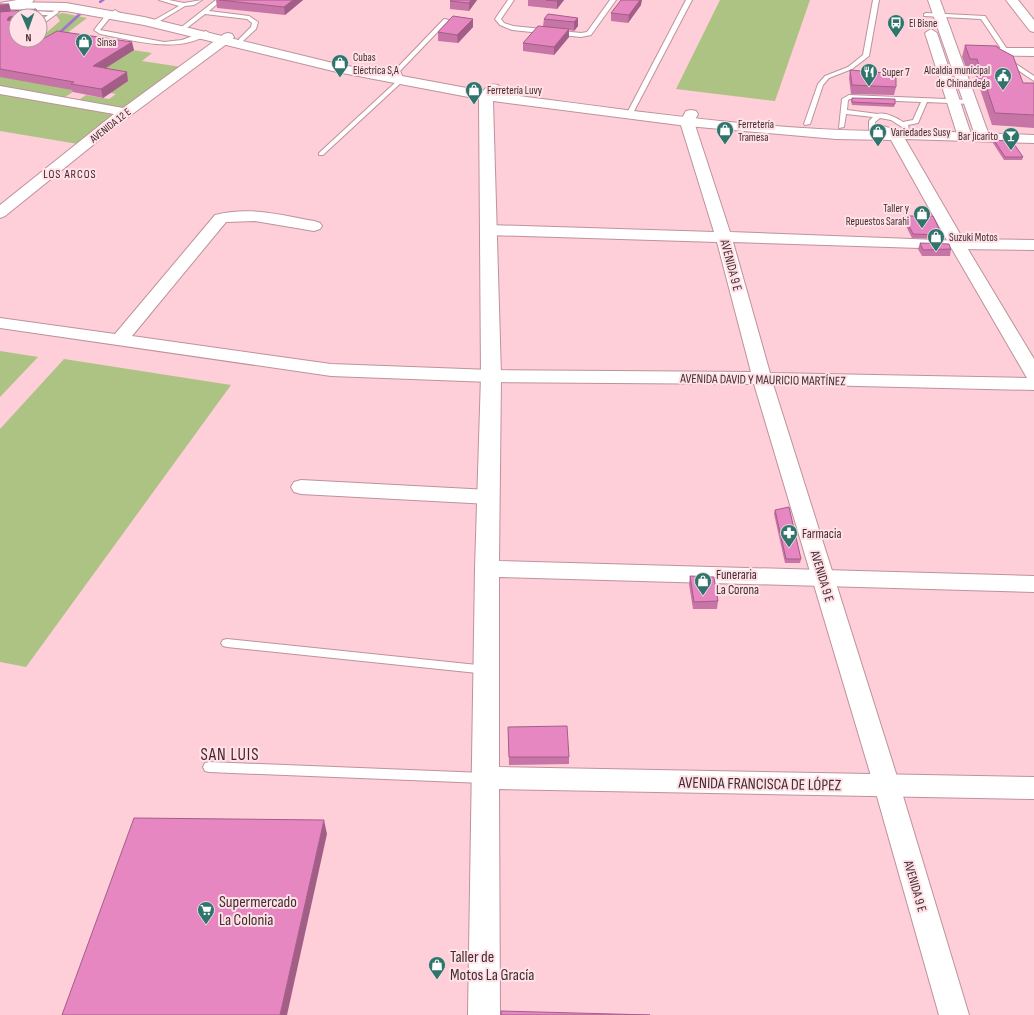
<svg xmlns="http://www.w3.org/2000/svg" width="1034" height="1015" viewBox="0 0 1034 1015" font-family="'Sofia Sans Condensed',sans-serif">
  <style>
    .green { fill: #adc383; fill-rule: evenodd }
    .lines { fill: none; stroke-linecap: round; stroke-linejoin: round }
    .stream { fill: #9e75cf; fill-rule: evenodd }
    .lane-casing { stroke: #be929c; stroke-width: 2 }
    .street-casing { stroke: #be929c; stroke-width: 2 }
    .secondary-casing { stroke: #be929c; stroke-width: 2 }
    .highway-casing { stroke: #be929c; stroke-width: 2 }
    .lane { fill: #fff; fill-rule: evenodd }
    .street { fill: #fff; fill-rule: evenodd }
    .secondary { fill: #fff; fill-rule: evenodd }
    .highway { fill: #fff; fill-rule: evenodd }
    .wall { fill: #c774a6 }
    .shaded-wall { fill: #a25e87 }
    .building { fill: #e787c1; stroke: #a25e87; fill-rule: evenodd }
    .labels { text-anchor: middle; stroke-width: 4; stroke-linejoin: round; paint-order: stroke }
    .far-poi-label { font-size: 11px; fill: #402d31; stroke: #ffe1e7; text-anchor: start }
    .far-street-label { font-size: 11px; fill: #402d31; stroke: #ffe1e7 }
    .far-neighbourhood-label { font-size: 12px; letter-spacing: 1px; fill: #44212b; stroke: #ffe1e7 }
    .street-label { font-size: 13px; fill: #402d31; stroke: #ffe1e7 }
    .poi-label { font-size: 13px; fill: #402d31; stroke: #ffe1e7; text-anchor: start }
    .near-street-label { font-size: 16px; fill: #402d31; stroke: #ffe1e7 }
    .near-poi-label { font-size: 16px; fill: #402d31; stroke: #ffe1e7; text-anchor: start }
    .near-neighbourhood-label { font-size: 17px; letter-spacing: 1px; fill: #44212b; stroke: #ffe1e7 }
  </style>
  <rect width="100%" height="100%" fill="#feced9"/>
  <g class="green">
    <path d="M720 0H810L775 101 676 89Z"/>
    <path d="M63 13 87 18 59 39 99 72 133 50 152 53 142 61 188 68 84 145 0 131V72L60 21 56 15ZM90 81H128L110 93 116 94 109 99 86 95 76 102 62 99Z"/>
    <path d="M0 351 38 357 0 397Z"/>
    <path d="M64 359 231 385 26 667 0 662V429Z"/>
  </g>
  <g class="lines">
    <g class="stream">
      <path d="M101 0H105L101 3H99V1Z"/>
      <path d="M79 13 82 14 57 37H55V35Z"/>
    </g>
    <defs>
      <g id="lane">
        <path d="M159 0H169L184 3 202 0 194 5 185 6 155 24H151V22L179 6Z"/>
        <path d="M216 0H222L209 11 249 16 258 22 256 29 243 41H239V39L251 27 252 23 247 19 205 14 183 31H179V29Z"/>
        <path d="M508 0H514L501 19 504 23 513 26 581 33 587 32 610 0H616L591 35 581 37 512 30 500 25 495 19Z"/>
        <path d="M686 0H692L632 115 627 116 626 115Z"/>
        <path d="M873 0H879L869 56 852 69 829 78 823 85 810 124 805 125 804 124 818 84 825 76 848 67 863 55Z"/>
        <path d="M56 10 59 12 40 26V21L48 15H33L0 19V15L33 11 52 12Z"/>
        <path d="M115 10 118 12 117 13 109 19 100 30 164 42 182 40 206 31 209 33C180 55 133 40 100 34L94 30 105 16Z"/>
        <path d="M926 13 985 16 1009 52 1004 53 981 19 924 16V14Z"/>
        <path d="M444 19 449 20 400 71 404 80 403 81 323 155H319V153L398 80 395 70Z"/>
        <path d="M1003 58H1007L1034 76V81L1003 60Z"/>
        <path d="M849 95 970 100 973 102 970 104 927 102 918 123 908 125 910 135 907 137 904 135 902 127 891 120 880 118 875 122V129L872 131 869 129V121L873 117 846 114 844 127 839 128 842 99ZM850 99 921 102 913 120 903 122C897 118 885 112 878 114L847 110 848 100Z"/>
        <path d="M227 639 487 666 491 667 493 670 491 673 487 674 227 647 223 646 221 643 223 640Z"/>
        <path d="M209 762 484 773 488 774 490 778 488 782 484 783 209 772 205 771 203 767 205 763Z"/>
      </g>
      <g id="street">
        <path d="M928 0H940L990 138 988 141H978L976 138Z"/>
        <path d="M1006 0H1018L1034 20V32L1030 31Z"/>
        <path d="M931 29 937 33 972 137 970 140H960L958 137 925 33Z"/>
        <path d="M228 33 232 34 234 37 232 40 119 124 5 216 0 218V205L114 114 0 94V86L123 108 224 34Z"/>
        <path d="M977 48H1034V56L973 55 971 52 973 49Z"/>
        <path d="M691 110 696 111 698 114 694 122 730 232 963 241 1034 359V390L773 384 900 786 969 1015H939L874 786 754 384 491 382 331 376 0 328V318L115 334 215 215C249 206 281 215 314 221L320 223 322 226 320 229 314 231 255 221 226 222 132 336 331 364 491 370 751 372 717 242 489 235 483 233 481 230 483 227 489 225 714 232 680 122 686 111ZM733 242 952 249 1027 378 770 373Z"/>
        <path d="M301 480 489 490 496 492 499 497 496 502 489 504 301 494 294 492 291 487 294 482Z"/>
      </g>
      <path id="secondary" d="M6 2 66 3 144 17 337 64 483 91C488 86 490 83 498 85L500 88 496 93C622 109 749 129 877 131L878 127 883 126 896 130 1034 135V143L905 139 963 239 1034 240V250L957 249 951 248 949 244 891 140 836 139 687 126 493 101 501 376 499 561 1034 576V592L499 577V767L1034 777V799L499 789 500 1015H468L475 569 481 376 479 99 337 72 144 25 66 11 2 9 0 6Z"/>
      <path id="highway" d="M17 0H34C28 8 10 9 0 11V3Z"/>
    </defs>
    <use href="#lane" class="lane-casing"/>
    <use href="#street" class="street-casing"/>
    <use href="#secondary" class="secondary-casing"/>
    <use href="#highway" class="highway-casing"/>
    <use href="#lane" class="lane"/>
    <use href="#street" class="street"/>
    <use href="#secondary" class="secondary"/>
    <use href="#highway" class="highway"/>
  </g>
  <g class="wall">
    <path d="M216 0H303L285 15 217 8Z"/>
    <path d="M451 0H477L469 11 450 9V1Z"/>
    <path d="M528 0H564L557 9 528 6Z"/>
    <path d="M0 4H9L11 11 36 9 38 16H16L43 39 134 50 105 68 128 81 103 98 73 92 72 90 0 77Z"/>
    <path d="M641 5 628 23 611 21V13Z"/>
    <path d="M578 18V26L574 31 569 30V37L554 55 523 51V43L543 26 544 19Z"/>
    <path d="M473 19V27L458 43 438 41V32Z"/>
    <path d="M965 45 998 48 1023 83H1034V128L992 125 974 71 967 70 962 57Z"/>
    <path d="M850 70 896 87 894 95 851 94 849 78Z"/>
    <path d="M852 98 895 104 894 107 852 105 851 101Z"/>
    <path d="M994 140 1023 157 1022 160H1004L993 143Z"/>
    <path d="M904 216 942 235 941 239 912 238 903 220Z"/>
    <path d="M920 243 951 249 950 256H922L918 249Z"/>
    <path d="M775 510 801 559 800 563H785L774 514Z"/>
    <path d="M690 576 718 601 717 609H693L689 584Z"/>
    <path d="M508 727 569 757V764L509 765Z"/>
  </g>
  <g class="shaded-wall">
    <path d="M293 0H303L285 15 284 7Z"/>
    <path d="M471 0H477L469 11V3Z"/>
    <path d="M558 0H564L557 9V1Z"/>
    <path d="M640 0H642L641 5 628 23 629 15Z"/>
    <path d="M9 4 11 12 0 14V6Z"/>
    <path d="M15 16 16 24 7 20 9 17Z"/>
    <path d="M578 18V26L574 31V22Z"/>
    <path d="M473 19V27L458 43 457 35Z"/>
    <path d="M569 29V37L554 55V47Z"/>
    <path d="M132 42 134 50 95 75 93 66Z"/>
    <path d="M127 72 128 81 103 98 101 89Z"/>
    <path d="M324 820 327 834 287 1015H280Z"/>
  </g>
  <g class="building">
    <path d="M219 0H293L284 7Z"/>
    <path d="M451 0H471L469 3 450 1Z"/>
    <path d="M546 0H558L557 1Z"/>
    <path d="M621 0H640L629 15 611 13Z"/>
    <path d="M0 4H9L0 6Z"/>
    <path d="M36 9 37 16H16V40H40V26L43 39 57 31 132 42 93 66 127 72 101 89 71 84 74 82 0 69V12ZM15 16V22L7 20 9 17Z"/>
    <path d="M548 14 578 18 574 22 544 19Z"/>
    <path d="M453 16 473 19 457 35 438 32Z"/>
    <path d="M538 26 569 29 554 47 523 43Z"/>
    <path d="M965 45 997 46 998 48 1013 56 1023 83H1034V115L995 113 977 59H970Z"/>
    <path d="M850 70 896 74V87L852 85Z"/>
    <path d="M852 98 895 99V104L852 102Z"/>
    <path d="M994 140 1012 141 1023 157H1005Z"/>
    <path d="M904 216H933L942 235 913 234Z"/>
    <path d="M920 243 949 244 951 249 923 250Z"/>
    <path d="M789 507 801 559H786L775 510Z"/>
    <path d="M690 576 714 577 718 601 694 602Z"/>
    <path d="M567 726 569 757H509L508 727Z"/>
    <path d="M134 818 324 820 280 1015H62Z"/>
    <path d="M501 1011 650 1015H501Z"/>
  </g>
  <defs>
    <symbol id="bus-pin" viewBox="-11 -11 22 30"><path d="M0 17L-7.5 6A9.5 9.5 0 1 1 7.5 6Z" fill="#2f756c" stroke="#ffe1e7"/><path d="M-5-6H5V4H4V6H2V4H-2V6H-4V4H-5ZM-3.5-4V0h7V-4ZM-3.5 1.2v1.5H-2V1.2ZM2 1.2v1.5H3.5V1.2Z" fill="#fff"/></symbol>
    <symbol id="shop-pin" viewBox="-11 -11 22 30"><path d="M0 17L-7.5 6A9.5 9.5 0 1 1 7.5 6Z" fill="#2f756c" stroke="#ffe1e7"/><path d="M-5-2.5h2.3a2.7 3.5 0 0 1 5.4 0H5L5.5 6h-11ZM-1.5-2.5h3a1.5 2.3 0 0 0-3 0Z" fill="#fff"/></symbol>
    <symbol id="restaurant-pin" viewBox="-11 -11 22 30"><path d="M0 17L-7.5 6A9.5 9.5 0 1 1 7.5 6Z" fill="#2f756c" stroke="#ffe1e7"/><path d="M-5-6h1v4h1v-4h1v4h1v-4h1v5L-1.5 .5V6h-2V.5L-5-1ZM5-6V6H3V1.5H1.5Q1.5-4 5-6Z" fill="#fff"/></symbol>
    <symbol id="civic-pin" viewBox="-11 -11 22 30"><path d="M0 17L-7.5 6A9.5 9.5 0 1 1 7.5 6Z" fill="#2f756c" stroke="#ffe1e7"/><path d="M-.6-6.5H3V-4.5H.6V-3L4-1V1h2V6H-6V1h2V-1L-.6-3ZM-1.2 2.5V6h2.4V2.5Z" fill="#fff"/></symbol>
    <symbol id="bar-pin" viewBox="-11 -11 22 30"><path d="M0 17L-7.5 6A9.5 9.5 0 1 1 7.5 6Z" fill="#2f756c" stroke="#ffe1e7"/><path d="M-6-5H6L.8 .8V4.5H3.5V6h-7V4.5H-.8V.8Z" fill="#fff"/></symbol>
    <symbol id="pharmacy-pin" viewBox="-11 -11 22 30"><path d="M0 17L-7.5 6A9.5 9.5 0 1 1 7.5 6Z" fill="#2f756c" stroke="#ffe1e7"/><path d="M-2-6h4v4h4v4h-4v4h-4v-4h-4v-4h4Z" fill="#fff"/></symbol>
    <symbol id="supermarket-pin" viewBox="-11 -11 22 30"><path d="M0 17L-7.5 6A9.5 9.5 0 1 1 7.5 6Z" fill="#2f756c" stroke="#ffe1e7"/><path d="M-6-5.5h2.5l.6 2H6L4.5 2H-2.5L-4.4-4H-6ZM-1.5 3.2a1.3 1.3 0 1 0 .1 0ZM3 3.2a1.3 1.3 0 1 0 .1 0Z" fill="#fff"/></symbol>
  </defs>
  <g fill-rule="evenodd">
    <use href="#bus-pin" x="886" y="13" width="20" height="27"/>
    <use href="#shop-pin" x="74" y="32" width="20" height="27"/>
    <use href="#shop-pin" x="330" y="53" width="20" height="27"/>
    <use href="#restaurant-pin" x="859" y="62" width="20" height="27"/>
    <use href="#civic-pin" x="993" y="66" width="20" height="27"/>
    <use href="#shop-pin" x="464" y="80" width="20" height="27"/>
    <use href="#shop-pin" x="715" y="120" width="20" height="27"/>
    <use href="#shop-pin" x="868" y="122" width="20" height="27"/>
    <use href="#bar-pin" x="1001" y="126" width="20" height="27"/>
    <use href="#shop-pin" x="912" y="204" width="20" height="27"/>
    <use href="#shop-pin" x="926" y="227" width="20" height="27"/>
    <use href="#pharmacy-pin" x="779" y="523" width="20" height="27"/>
    <use href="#shop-pin" x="693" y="571" width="20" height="27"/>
    <use href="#supermarket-pin" x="196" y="900" width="20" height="27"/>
    <use href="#shop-pin" x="427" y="955" width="20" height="27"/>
  </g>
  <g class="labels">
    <g class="far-poi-label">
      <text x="909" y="27">El Bisne</text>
      <text x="97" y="46">Sinsa</text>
      <text x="353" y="61">Cubas<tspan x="353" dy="13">Eléctrica S,A</tspan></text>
      <text x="990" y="74" text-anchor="end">Alcaldía municipal<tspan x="990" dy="13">de Chinandega</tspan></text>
      <text x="882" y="76">Super 7</text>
      <text x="487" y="94">Ferretería Luvy</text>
      <text x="738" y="128">Ferretería<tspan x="738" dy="13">Tramesa</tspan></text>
      <text x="891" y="136">Variedades Susy</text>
      <text x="998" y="140" text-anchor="end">Bar Jicarito</text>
      <text x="909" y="212" text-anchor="end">Taller y<tspan x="909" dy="13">Repuestos Sarahi</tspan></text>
      <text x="949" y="241">Suzuki Motos</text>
    </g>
    <g class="far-street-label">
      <text transform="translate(110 125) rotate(-38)" y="4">AVENIDA 12 E</text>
    </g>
    <g class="far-neighbourhood-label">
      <text x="70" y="178">LOS ARCOS</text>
    </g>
    <g class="street-label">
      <text transform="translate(732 265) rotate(75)" y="5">AVENIDA 9 E</text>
      <text transform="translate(763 379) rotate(1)" y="5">AVENIDA DAVID Y MAURICIO MARTÍNEZ</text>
      <text transform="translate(823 576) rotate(73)" y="5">AVENIDA 9 E</text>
      <text transform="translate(916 886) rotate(74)" y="5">AVENIDA 9 E</text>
    </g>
    <g class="poi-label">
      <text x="802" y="538">Farmacia</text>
      <text x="716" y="579">Funeraria<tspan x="716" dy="15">La Corona</tspan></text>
    </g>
    <g class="near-street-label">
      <text transform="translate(760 783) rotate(1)" y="6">AVENIDA FRANCISCA DE LÓPEZ</text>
    </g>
    <g class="near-poi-label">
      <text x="219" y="907">Supermercado<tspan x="219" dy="18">La Colonia</tspan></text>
      <text x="450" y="962">Taller de<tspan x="450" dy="18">Motos La Gracía</tspan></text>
    </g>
    <g class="near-neighbourhood-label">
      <text x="230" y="760">SAN LUIS</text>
    </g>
  </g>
  <g transform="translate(28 28) rotate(178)"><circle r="19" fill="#ffe1e7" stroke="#b3999e"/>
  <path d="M0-3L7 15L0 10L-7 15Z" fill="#2f756c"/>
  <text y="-6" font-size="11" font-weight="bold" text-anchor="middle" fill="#402d31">N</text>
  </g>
</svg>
